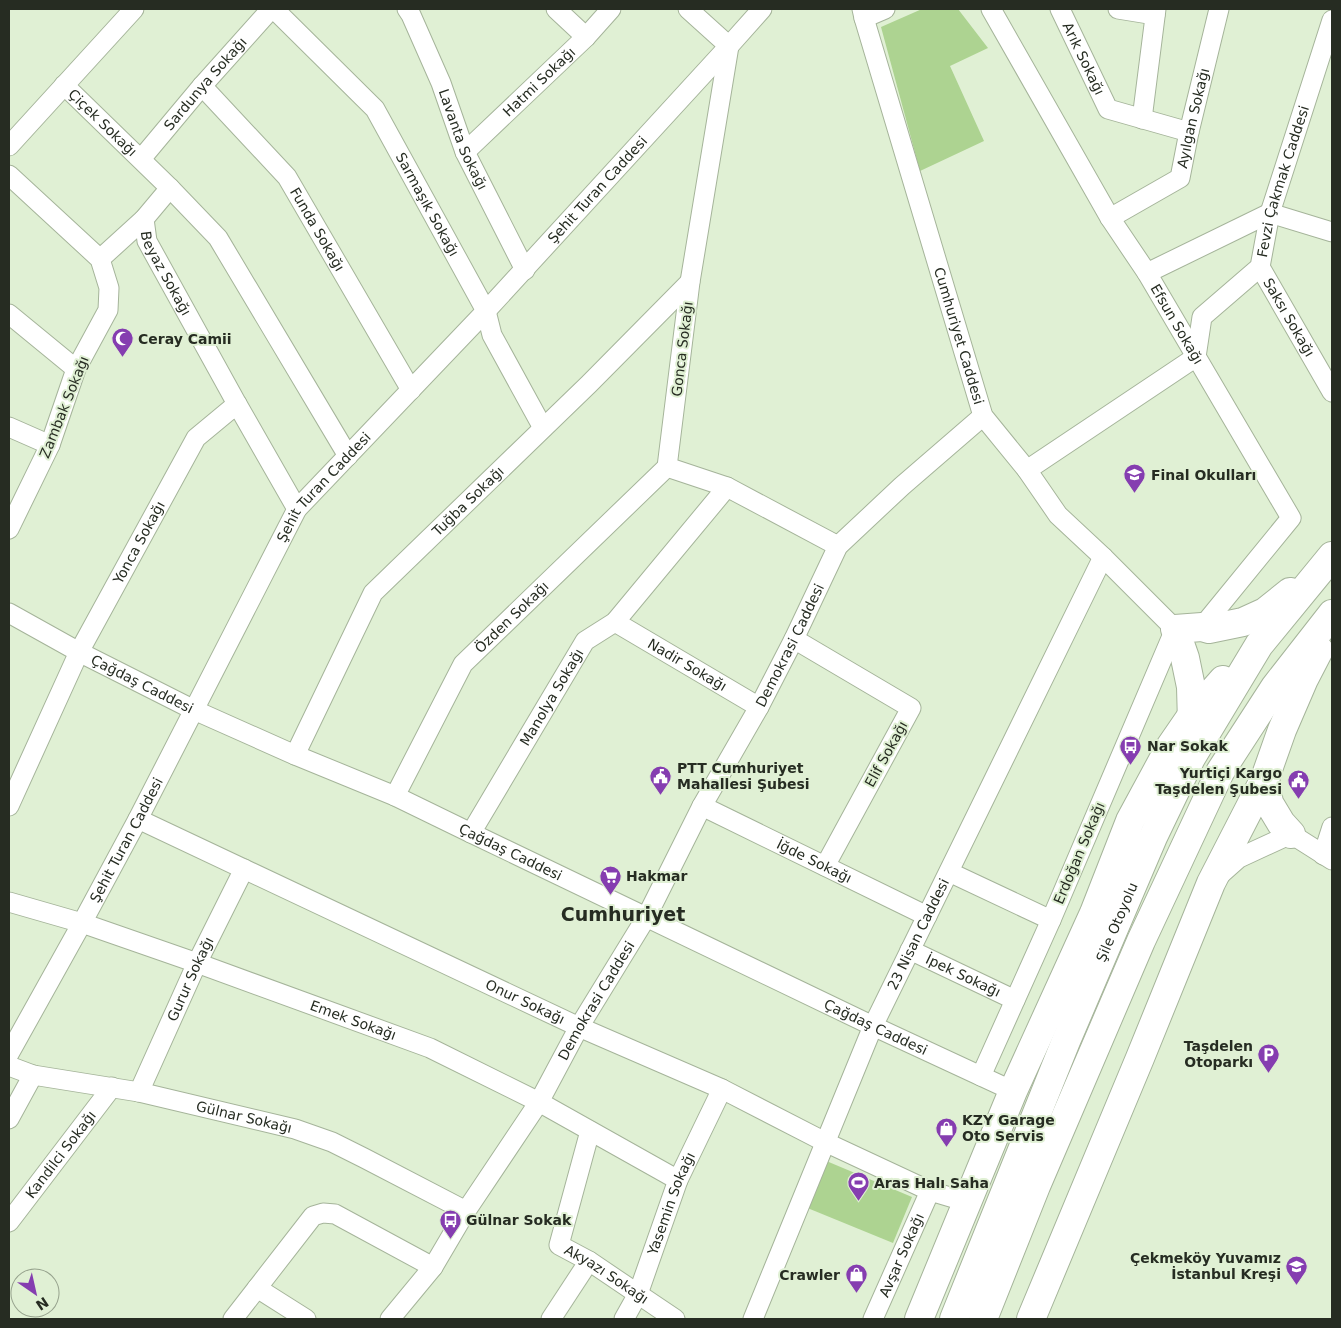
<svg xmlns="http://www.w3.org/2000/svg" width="1341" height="1328" viewBox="0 0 1341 1328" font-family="'DejaVu Sans',sans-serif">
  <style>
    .green { fill: #add391 }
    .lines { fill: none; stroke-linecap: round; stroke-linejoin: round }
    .minor-casing { stroke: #a5b49a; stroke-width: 21 }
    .highway-casing { stroke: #a5b49a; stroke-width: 30 }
    .minor { stroke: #fff; stroke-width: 19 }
    .highway { stroke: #fff; stroke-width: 28 }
    .labels { text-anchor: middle; stroke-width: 4; stroke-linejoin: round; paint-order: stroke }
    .street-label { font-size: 14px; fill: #262c22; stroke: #e0f0d4 }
    .poi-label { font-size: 14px; font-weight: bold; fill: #262c22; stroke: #e0f0d4; text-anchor: start }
    .district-label { font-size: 19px; font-weight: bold; fill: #262c22; stroke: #e0f0d4 }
  </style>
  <rect width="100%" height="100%" fill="#e0f0d4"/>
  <g class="green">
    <path d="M922 9H958L988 48 950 66 984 141 920 171 881 27Z"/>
    <path d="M824 1160 912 1197 893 1243 805 1207Z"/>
  </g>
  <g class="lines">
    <defs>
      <g id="minor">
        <path id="s1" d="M274 9 375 109 486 311 492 335 543 428"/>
        <path id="s2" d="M407 9 411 15 441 83 465 152 525 270"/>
        <path d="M556 9 586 37"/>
        <path d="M688 9 729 46 690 282 667 467 727 487 838 546"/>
        <path id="s3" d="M862 9 864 18 983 416 1027 470 1058 515 1103 557 1175 629 1051 920 981 1076"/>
        <path id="s4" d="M991 9 1110 218 1147 273 1291 518 1202 627"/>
        <path id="s5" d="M1060 9 1108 109 1189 132"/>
        <path d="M1118 9 1155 15"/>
        <path d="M864 18 885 9"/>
        <path id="s6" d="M64 85 170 188 218 238 348 456"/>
        <path id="s7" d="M202 86 287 177 411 390"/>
        <path d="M1142 119 1156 9"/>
        <path d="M9 146 134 9"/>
        <path id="s8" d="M465 152 586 37 611 9"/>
        <path id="s9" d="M141 159 202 86 271 9"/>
        <path d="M9 175 100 259 109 288 108 310 76 369 50 445 9 529"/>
        <path d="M1270 213 1332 232"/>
        <path id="s10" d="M1110 218 1180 178 1189 132 1219 9"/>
        <path id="s11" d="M144 219 147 241 237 404"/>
        <path d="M100 259 144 219 170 188"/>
        <path id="s12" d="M1260 267 1332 392"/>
        <path d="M1147 273 1270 213"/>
        <path d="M9 314 76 369"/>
        <path d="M9 427 50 445"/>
        <path id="s13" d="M1027 470 1196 357 1202 317 1260 267 1270 213 1332 20"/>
        <path id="s14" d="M9 613 79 652 194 710 295 755 395 796 471 833 873 1026 1013 1091"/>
        <path id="s15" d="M615 622 759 707"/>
        <path d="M794 639 911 708 825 866"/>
        <path id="s16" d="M295 755 373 593 589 384 690 282"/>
        <path id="s17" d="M395 796 463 664 667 467"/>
        <path id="s18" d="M9 806 79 652 196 438 237 404 297 509"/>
        <path id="s19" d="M702 806 927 916"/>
        <path id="s20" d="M138 819 579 1027 722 1089 825 1142 930 1191 967 1202"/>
        <path id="s21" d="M471 833 585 641 615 622 727 487"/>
        <path d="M1323 855 1332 827"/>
        <path d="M949 872 1051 920"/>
        <path d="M1221 874 1239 858 1291 834 1332 860"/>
        <path id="s22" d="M9 902 82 923 197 963 430 1048 539 1102 678 1180"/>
        <path id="s23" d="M910 950 1015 1000"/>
        <path id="s24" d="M9 1054 82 923 138 819 297 509 486 311 729 46 762 9"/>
        <path id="s25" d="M9 1066 33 1075 139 1092 295 1129 332 1142 364 1158 466 1211"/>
        <path id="s26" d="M139 1092 197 963 244 869"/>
        <path d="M9 1119 33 1075"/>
        <path id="s27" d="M590 1131 559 1245 589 1261 675 1319"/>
        <path id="s28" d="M9 1222 112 1087"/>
        <path d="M257 1288 306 1319"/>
        <path d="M233 1319 313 1216 323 1213 335 1214 433 1267"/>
        <path id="s29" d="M390 1319 433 1267 466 1211 539 1102 579 1027 647 916 702 806 759 707 794 639 838 546 902 486 983 416"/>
        <path d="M551 1319 589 1261"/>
        <path id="s30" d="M624 1319 638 1294 678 1180 722 1089"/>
        <path id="s31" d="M753 1319 873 1026 1103 557"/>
        <path id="s32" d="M873 1319 930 1191"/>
      </g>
      <g id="highway">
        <path d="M1192 722 1191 687 1185 658 1175 629 1202 627 1209 629 1243 622 1265 612 1290 592"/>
        <path d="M1265 778 1269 803 1281 823 1291 834"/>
        <path d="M919 1319 1013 1091 1094 913 1130 821 1170 747 1192 715 1223 680"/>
        <path id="s33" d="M954 1319 1066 1041 1153 837 1191 758 1259 645 1332 556"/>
        <path d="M983 1319 1036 1186 1141 941 1220 772 1275 687 1332 614"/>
        <path d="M1031 1319 1140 1058 1211 883 1265 778 1282 730 1304 679 1319 650"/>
      </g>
    </defs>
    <use href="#minor" class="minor-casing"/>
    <use href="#highway" class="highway-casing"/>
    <use href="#minor" class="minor"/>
    <use href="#highway" class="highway"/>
  </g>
  <defs>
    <symbol id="mosque-pin" viewBox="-11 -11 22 30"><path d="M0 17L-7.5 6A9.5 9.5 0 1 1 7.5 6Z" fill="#853db0" stroke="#e0f0d4"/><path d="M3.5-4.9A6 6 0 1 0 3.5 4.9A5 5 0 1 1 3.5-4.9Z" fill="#fff"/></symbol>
    <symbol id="school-pin" viewBox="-11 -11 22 30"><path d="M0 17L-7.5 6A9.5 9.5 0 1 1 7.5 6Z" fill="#853db0" stroke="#e0f0d4"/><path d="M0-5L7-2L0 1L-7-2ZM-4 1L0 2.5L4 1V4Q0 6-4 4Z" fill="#fff"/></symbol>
    <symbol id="bus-pin" viewBox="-11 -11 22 30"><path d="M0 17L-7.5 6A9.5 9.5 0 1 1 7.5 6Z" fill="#853db0" stroke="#e0f0d4"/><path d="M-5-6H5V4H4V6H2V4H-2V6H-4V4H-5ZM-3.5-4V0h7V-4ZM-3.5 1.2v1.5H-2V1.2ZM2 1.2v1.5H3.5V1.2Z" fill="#fff"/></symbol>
    <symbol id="civic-pin" viewBox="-11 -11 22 30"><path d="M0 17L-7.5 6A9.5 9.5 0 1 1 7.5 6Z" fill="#853db0" stroke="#e0f0d4"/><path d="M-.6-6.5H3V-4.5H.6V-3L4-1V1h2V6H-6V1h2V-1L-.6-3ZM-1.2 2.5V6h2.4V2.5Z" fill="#fff"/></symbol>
    <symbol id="supermarket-pin" viewBox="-11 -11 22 30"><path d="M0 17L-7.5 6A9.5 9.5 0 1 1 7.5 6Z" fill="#853db0" stroke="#e0f0d4"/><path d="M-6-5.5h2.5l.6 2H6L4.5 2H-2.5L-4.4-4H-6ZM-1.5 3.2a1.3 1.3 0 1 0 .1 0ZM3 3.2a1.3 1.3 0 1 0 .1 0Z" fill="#fff"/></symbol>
    <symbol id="parking-pin" viewBox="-11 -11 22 30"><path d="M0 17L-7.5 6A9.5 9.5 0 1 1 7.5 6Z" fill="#853db0" stroke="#e0f0d4"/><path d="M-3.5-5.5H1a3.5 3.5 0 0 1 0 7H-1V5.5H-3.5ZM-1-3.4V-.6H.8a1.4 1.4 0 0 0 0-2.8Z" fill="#fff"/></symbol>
    <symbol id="shop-pin" viewBox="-11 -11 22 30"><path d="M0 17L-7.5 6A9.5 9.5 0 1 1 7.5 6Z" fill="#853db0" stroke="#e0f0d4"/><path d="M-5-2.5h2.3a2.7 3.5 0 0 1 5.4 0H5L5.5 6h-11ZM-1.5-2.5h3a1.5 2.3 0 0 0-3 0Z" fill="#fff"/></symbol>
    <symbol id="stadium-pin" viewBox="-11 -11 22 30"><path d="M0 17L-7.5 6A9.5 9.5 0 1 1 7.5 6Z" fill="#853db0" stroke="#e0f0d4"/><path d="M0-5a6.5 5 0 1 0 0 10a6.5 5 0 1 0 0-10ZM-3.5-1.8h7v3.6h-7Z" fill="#fff"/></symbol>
  </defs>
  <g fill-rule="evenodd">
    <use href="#mosque-pin" x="110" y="326" width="25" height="34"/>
    <use href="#school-pin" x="1122" y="462" width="25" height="34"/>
    <use href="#bus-pin" x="1118" y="734" width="25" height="34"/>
    <use href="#civic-pin" x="648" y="764" width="25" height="34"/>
    <use href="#civic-pin" x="1286" y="768" width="25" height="34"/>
    <use href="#supermarket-pin" x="598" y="864" width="25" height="34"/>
    <use href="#parking-pin" x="1256" y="1042" width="25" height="34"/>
    <use href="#shop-pin" x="934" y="1116" width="25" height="34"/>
    <use href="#stadium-pin" x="846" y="1170" width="25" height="34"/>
    <use href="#bus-pin" x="438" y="1208" width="25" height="34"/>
    <use href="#school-pin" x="1284" y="1254" width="25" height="34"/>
    <use href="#shop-pin" x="844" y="1262" width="25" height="34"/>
  </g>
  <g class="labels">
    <g class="street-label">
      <text dy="5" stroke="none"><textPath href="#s5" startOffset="55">Arık Sokağı</textPath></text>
      <text dy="5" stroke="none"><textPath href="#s8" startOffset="102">Hatmi Sokağı</textPath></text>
      <text dy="5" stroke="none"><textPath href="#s9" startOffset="99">Sardunya Sokağı</textPath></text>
      <text dy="5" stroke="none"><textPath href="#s10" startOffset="142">Ayılgan Sokağı</textPath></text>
      <text dy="5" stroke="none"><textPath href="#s6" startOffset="54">Çiçek Sokağı</textPath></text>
      <text dy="5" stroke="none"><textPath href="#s2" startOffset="142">Lavanta Sokağı</textPath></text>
      <text dy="5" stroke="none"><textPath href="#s13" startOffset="409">Fevzi Çakmak Caddesi</textPath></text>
      <text dy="5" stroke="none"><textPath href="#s24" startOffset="1055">Şehit Turan Caddesi</textPath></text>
      <text dy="5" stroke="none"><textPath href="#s1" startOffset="251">Sarmaşık Sokağı</textPath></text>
      <text dy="5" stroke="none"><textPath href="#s7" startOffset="185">Funda Sokağı</textPath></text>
      <text dy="5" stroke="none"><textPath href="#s11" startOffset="59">Beyaz Sokağı</textPath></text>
      <text dy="5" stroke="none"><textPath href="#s12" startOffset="58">Saksı Sokağı</textPath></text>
      <text dy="5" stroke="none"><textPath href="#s4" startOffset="366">Efsun Sokağı</textPath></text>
      <text dy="5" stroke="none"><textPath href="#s3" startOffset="341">Cumhuriyet Caddesi</textPath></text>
      <text transform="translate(682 349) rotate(-83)" y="5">Gonca Sokağı</text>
      <text transform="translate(64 407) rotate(-68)" y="5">Zambak Sokağı</text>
      <text dy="5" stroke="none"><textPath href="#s24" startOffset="650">Şehit Turan Caddesi</textPath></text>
      <text dy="5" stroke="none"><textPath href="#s16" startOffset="312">Tuğba Sokağı</textPath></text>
      <text dy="5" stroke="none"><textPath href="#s18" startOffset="294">Yonca Sokağı</textPath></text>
      <text dy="5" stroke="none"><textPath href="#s17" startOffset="216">Özden Sokağı</textPath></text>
      <text dy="5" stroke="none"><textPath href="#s29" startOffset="785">Demokrasi Caddesi</textPath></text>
      <text dy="5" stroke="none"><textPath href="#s15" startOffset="84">Nadir Sokağı</textPath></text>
      <text dy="5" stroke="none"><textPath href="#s14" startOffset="151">Çağdaş Caddesi</textPath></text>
      <text dy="5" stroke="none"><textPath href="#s21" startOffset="158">Manolya Sokağı</textPath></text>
      <text transform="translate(886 754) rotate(-61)" y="5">Elif Sokağı</text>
      <text dy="5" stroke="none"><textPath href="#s24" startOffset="244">Şehit Turan Caddesi</textPath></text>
      <text dy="5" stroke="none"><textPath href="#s14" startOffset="556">Çağdaş Caddesi</textPath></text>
      <text transform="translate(1079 853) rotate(-67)" y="5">Erdoğan Sokağı</text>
      <text dy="5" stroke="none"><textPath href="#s19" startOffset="125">İğde Sokağı</textPath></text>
      <text dy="5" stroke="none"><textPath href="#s33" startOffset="429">Şile Otoyolu</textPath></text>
      <text dy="5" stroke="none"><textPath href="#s31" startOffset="419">23 Nisan Caddesi</textPath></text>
      <text dy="5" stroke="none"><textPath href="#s23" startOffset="59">İpek Sokağı</textPath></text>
      <text dy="5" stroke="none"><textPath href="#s26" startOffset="124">Gurur Sokağı</textPath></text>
      <text dy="5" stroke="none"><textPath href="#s20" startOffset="428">Onur Sokağı</textPath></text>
      <text dy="5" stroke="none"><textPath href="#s29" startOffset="380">Demokrasi Caddesi</textPath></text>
      <text dy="5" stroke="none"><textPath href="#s22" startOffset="364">Emek Sokağı</textPath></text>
      <text dy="5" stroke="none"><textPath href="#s14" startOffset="961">Çağdaş Caddesi</textPath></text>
      <text dy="5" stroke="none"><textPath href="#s25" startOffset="241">Gülnar Sokağı</textPath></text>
      <text dy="5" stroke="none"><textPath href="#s28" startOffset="85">Kandilci Sokağı</textPath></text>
      <text dy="5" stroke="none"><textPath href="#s30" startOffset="125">Yasemin Sokağı</textPath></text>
      <text dy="5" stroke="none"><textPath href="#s32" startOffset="70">Avşar Sokağı</textPath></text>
      <text dy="5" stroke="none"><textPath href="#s27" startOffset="174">Akyazı Sokağı</textPath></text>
    </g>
    <g class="poi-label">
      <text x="138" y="344">Ceray Camii</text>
      <text x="1151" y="480">Final Okulları</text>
      <text x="1147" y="751">Nar Sokak</text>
      <text x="677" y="773">PTT Cumhuriyet<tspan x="677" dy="16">Mahallesi Şubesi</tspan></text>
      <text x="1282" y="778" text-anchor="end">Yurtiçi Kargo<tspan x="1282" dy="16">Taşdelen Şubesi</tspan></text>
      <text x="626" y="881">Hakmar</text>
      <text x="1253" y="1051" text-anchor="end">Taşdelen<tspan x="1253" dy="16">Otoparkı</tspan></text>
      <text x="962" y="1125">KZY Garage<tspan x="962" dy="16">Oto Servis</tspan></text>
      <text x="874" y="1188">Aras Halı Saha</text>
      <text x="466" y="1225">Gülnar Sokak</text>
      <text x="1281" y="1263" text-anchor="end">Çekmeköy Yuvamız<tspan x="1281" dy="16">İstanbul Kreşi</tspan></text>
      <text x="840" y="1280" text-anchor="end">Crawler</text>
    </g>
    <g class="district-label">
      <text x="623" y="921">Cumhuriyet</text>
    </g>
  </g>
  <rect width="1341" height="1328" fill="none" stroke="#262c22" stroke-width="20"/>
  <g transform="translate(35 1293) rotate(146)"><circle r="24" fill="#e0f0d4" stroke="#96a28d"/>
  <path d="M0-4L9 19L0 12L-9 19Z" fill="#853db0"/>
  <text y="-8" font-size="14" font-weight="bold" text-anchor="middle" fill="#262c22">N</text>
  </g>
</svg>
